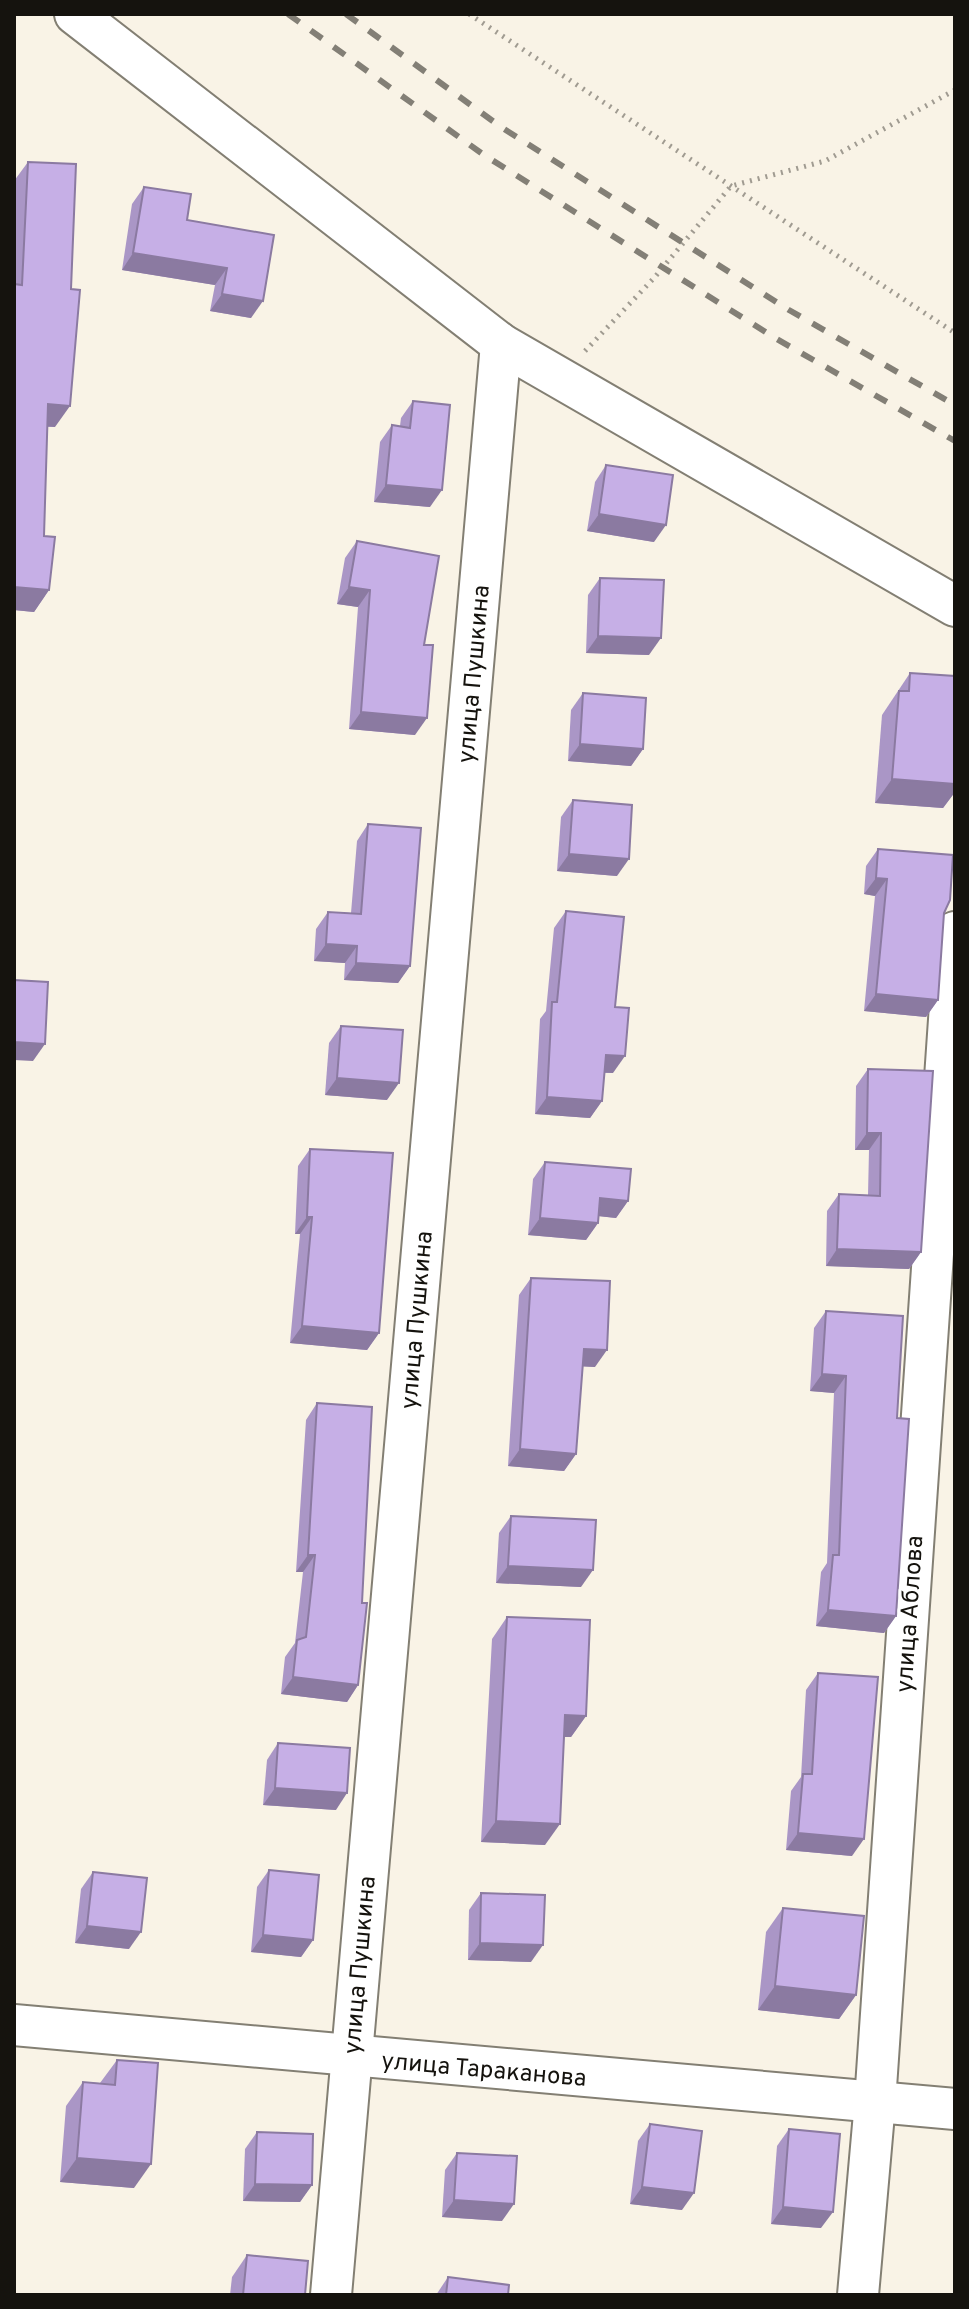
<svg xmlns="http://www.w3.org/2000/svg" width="969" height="2309" viewBox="0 0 969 2309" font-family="Overpass,sans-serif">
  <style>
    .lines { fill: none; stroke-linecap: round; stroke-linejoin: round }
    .minor-casing { stroke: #837f73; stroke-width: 44 }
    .path { stroke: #a09b91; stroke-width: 5; stroke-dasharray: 2 6; stroke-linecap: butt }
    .minor { stroke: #fff; stroke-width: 40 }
    .rail { stroke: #837f76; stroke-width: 6; stroke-dasharray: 14 14; stroke-linecap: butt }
    .wall { fill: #aa96c6 }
    .shaded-wall { fill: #8b7aa1 }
    .building { fill: #c6afe6; stroke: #8b7aa1; stroke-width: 2 }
    .labels { text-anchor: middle; stroke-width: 6; stroke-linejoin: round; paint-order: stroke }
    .street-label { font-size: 24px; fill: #15130e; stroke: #fff }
  </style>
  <rect width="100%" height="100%" fill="#f9f3e6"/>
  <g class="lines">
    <defs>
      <g id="minor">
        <path d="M75 14 501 344 955 606"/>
        <path d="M14 2025 955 2109"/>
        <path d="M331 2295 501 344"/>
        <path d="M858 2295 875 2102 955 932"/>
      </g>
    </defs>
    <use href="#minor" class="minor-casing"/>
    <g class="path">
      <path d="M469 14 955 333"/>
      <path d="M585 351 654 278 731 186 825 161 955 90"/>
    </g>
    <use href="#minor" class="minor"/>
    <g class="rail">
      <path d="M288 14 484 155 775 338 955 441"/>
      <path d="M346 14 501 127 789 310 955 405"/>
    </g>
  </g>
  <g class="wall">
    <path d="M28 162 55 427H47L44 536 49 590 34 612 14 610V181Z"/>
    <path d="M144 187 187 220 274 235 251 318 210 311 215 285 122 270 132 204Z"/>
    <path d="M413 401 430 507 374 502 380 442 392 425 400 426 401 418Z"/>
    <path d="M606 465 654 542 587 531 595 482Z"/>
    <path d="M357 541 424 645 415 735 349 729 358 607 337 604 345 558Z"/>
    <path d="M600 578 649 655 586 653 588 595Z"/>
    <path d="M910 673 955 676V792L943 808 875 803 882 715Z"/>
    <path d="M583 693 643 749 631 766 568 761 571 710Z"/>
    <path d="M573 800 617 876 557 871 561 817Z"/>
    <path d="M368 824 410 966 398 983 344 980 345 963 314 961 316 929 328 912 351 913 357 841Z"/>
    <path d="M878 849 944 913 938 1000 926 1017 864 1011 875 896 864 894 866 866Z"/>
    <path d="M566 911 615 1007 613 1073H604L602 1101 590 1118 535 1114 540 1019 546 1011 554 928Z"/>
    <path d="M341 1026 387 1100 325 1095 329 1043Z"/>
    <path d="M868 1069 921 1252 909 1269 826 1266 827 1211 839 1194 868 1195 869 1150H855L856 1086Z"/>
    <path d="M310 1149 379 1333 367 1350 290 1343 300 1234H295L298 1166Z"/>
    <path d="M545 1162 628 1201 616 1218 599 1216 598 1223 586 1240 528 1235 533 1179Z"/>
    <path d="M531 1278 595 1367 582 1366 576 1454 564 1471 508 1466 519 1295Z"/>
    <path d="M826 1311 897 1418 896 1616 884 1633 816 1626 821 1572 827 1563 834 1393 810 1391 814 1328Z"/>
    <path d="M317 1403 362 1603 358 1685 347 1702 281 1694 285 1657 295 1643 303 1572H296L306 1420Z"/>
    <path d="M511 1516 581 1587 496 1583 499 1533Z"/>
    <path d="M507 1617 586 1716 571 1737H564L545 1845 481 1842 492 1639Z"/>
    <path d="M818 1673 852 1856 786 1850 791 1791 801 1777 806 1690Z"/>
    <path d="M278 1743 336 1810 263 1805 267 1760Z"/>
    <path d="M269 1870 313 1940 301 1957 251 1952 257 1887Z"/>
    <path d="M93 1872 129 1949 75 1943 81 1889Z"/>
    <path d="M481 1893 531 1962 468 1960 469 1910Z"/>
    <path d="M783 1908 856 1995 839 2019 758 2010 766 1932Z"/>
    <path d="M117 2060 134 2188 60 2182 66 2106 83 2082 100 2083Z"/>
    <path d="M650 2124 682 2210 630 2204 638 2141Z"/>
    <path d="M789 2129 821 2228 771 2224 777 2146Z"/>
    <path d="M257 2132 312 2185 300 2202 243 2201 245 2149Z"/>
    <path d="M457 2153 502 2221 442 2217 445 2170Z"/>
    <path d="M247 2255 305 2295H230L232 2277Z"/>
    <path d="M448 2277 508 2295H436Z"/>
  </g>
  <g class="shaded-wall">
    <path d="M133 253 227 268 215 285 122 270Z"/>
    <path d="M222 294 263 301 251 318 210 311Z"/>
    <path d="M48 404 70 406 55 427 33 425Z"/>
    <path d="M386 485 442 490 430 507 374 502Z"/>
    <path d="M599 514 666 525 654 542 587 531Z"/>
    <path d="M14 587 49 590 34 612 14 610Z"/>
    <path d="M349 587 370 590 358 607 337 604Z"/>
    <path d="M598 636 661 638 649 655 586 653Z"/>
    <path d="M361 712 427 718 415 735 349 729Z"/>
    <path d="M580 744 643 749 631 766 568 761Z"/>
    <path d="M892 779 955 784V792L943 808 875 803Z"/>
    <path d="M569 854 629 859 617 876 557 871Z"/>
    <path d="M876 878 887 879 875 896 864 894Z"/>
    <path d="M326 944 357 946 345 963 314 961Z"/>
    <path d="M356 963 410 966 398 983 344 980Z"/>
    <path d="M876 994 938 1000 926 1017 864 1011Z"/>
    <path d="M15 1042 45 1044 33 1061 14 1060Z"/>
    <path d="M606 1055 625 1056 613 1073 594 1072Z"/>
    <path d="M337 1078 399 1083 387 1100 325 1095Z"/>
    <path d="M547 1097 602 1101 590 1118 535 1114Z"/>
    <path d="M867 1133H881L869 1150H855Z"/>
    <path d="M600 1198 628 1201 616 1218 588 1215Z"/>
    <path d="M307 1217H312L300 1234H295Z"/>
    <path d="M540 1218 598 1223 586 1240 528 1235Z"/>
    <path d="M837 1249 921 1252 909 1269 826 1266Z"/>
    <path d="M302 1326 379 1333 367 1350 290 1343Z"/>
    <path d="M584 1349 607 1350 595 1367 572 1366Z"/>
    <path d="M822 1374 846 1376 834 1393 810 1391Z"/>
    <path d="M520 1449 576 1454 564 1471 508 1466Z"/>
    <path d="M308 1555H315L303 1572H296Z"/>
    <path d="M508 1566 593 1570 581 1587 496 1583Z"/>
    <path d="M828 1610 896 1616 884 1633 816 1626Z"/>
    <path d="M293 1677 358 1685 347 1702 281 1694Z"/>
    <path d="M565 1715 586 1716 571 1737H550Z"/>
    <path d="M275 1788 347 1793 336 1810 263 1805Z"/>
    <path d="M496 1821 560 1824 545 1845 481 1842Z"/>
    <path d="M798 1833 864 1839 852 1856 786 1850Z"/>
    <path d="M87 1926 141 1932 129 1949 75 1943Z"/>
    <path d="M263 1935 313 1940 301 1957 251 1952Z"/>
    <path d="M480 1943 543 1945 531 1962 468 1960Z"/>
    <path d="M775 1986 856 1995 839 2019 758 2010Z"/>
    <path d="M77 2158 151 2164 134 2188 60 2182Z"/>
    <path d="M255 2184 312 2185 300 2202 243 2201Z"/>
    <path d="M642 2187 694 2193 682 2210 630 2204Z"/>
    <path d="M454 2200 514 2204 502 2221 442 2217Z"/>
    <path d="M783 2207 833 2212 821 2228 771 2224Z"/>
  </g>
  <g class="building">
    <path d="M28 162 76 164 71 289 80 290 70 406 48 404 44 536 55 537 49 590 14 587V284L22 285Z"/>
    <path d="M144 187 191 194 187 220 274 235 263 301 222 294 227 268 133 253Z"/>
    <path d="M413 401 450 405 442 490 386 485 392 425 410 428Z"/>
    <path d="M606 465 673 475 666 525 599 514Z"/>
    <path d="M357 541 439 556 424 645H433L427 718 361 712 370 590 349 587Z"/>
    <path d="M600 578 664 580 661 638 598 636Z"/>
    <path d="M910 673 955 676V784L892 779 899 691H909Z"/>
    <path d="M583 693 646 698 643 749 580 744Z"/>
    <path d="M573 800 632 805 629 859 569 854Z"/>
    <path d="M368 824 421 828 410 966 356 963 357 946 326 944 328 912 361 914Z"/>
    <path d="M878 849 953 855 950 900 944 913 938 1000 876 994 887 879 876 878Z"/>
    <path d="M566 911 624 917 615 1007 629 1008 625 1056 606 1055 602 1101 547 1097 552 1002H557Z"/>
    <path d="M14 980 48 982 45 1044 15 1042 14 1056Z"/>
    <path d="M341 1026 403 1030 399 1083 337 1078Z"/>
    <path d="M868 1069 933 1071 921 1252 837 1249 839 1194 880 1196 881 1133H867Z"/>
    <path d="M310 1149 393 1153 379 1333 302 1326 312 1217H307Z"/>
    <path d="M545 1162 631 1169 628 1201 600 1198 598 1223 540 1218Z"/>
    <path d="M531 1278 610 1281 607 1350 584 1349 576 1454 520 1449Z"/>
    <path d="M826 1311 903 1316 897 1418 909 1419 896 1616 828 1610 833 1555H839L846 1376 822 1374Z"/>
    <path d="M317 1403 372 1407 362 1603H367L358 1685 293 1677 297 1640 306 1637 315 1555H308Z"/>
    <path d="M511 1516 596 1520 593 1570 508 1566Z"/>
    <path d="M507 1617 590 1620 586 1716 565 1715 560 1824 496 1821Z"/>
    <path d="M818 1673 878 1677 864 1839 798 1833 803 1774H812Z"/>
    <path d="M278 1743 350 1748 347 1793 275 1788Z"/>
    <path d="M269 1870 319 1875 313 1940 263 1935Z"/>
    <path d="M93 1872 147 1878 141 1932 87 1926Z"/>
    <path d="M481 1893 545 1895 543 1945 480 1943Z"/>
    <path d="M783 1908 864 1916 856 1995 775 1986Z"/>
    <path d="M117 2060 158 2063 151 2164 77 2158 83 2082 115 2085Z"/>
    <path d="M650 2124 702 2131 694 2193 642 2187Z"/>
    <path d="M789 2129 840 2134 833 2212 783 2207Z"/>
    <path d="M257 2132 313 2134 312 2185 255 2184Z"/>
    <path d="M457 2153 517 2156 514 2204 454 2200Z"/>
    <path d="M247 2255 308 2261 305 2295H243Z"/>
    <path d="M448 2277 509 2285 508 2295H446Z"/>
  </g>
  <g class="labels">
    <g class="street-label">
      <text transform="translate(473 674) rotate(-85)" y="8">улица Пушкина</text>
      <text transform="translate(416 1320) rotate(-85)" y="8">улица Пушкина</text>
      <text transform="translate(909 1614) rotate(-86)" y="8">улица Аблова</text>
      <text transform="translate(359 1965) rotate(-85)" y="8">улица Пушкина</text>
      <text transform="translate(484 2069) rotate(5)" y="8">улица Тараканова</text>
    </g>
  </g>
  <rect width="969" height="2309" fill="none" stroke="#15130e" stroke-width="32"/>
</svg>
